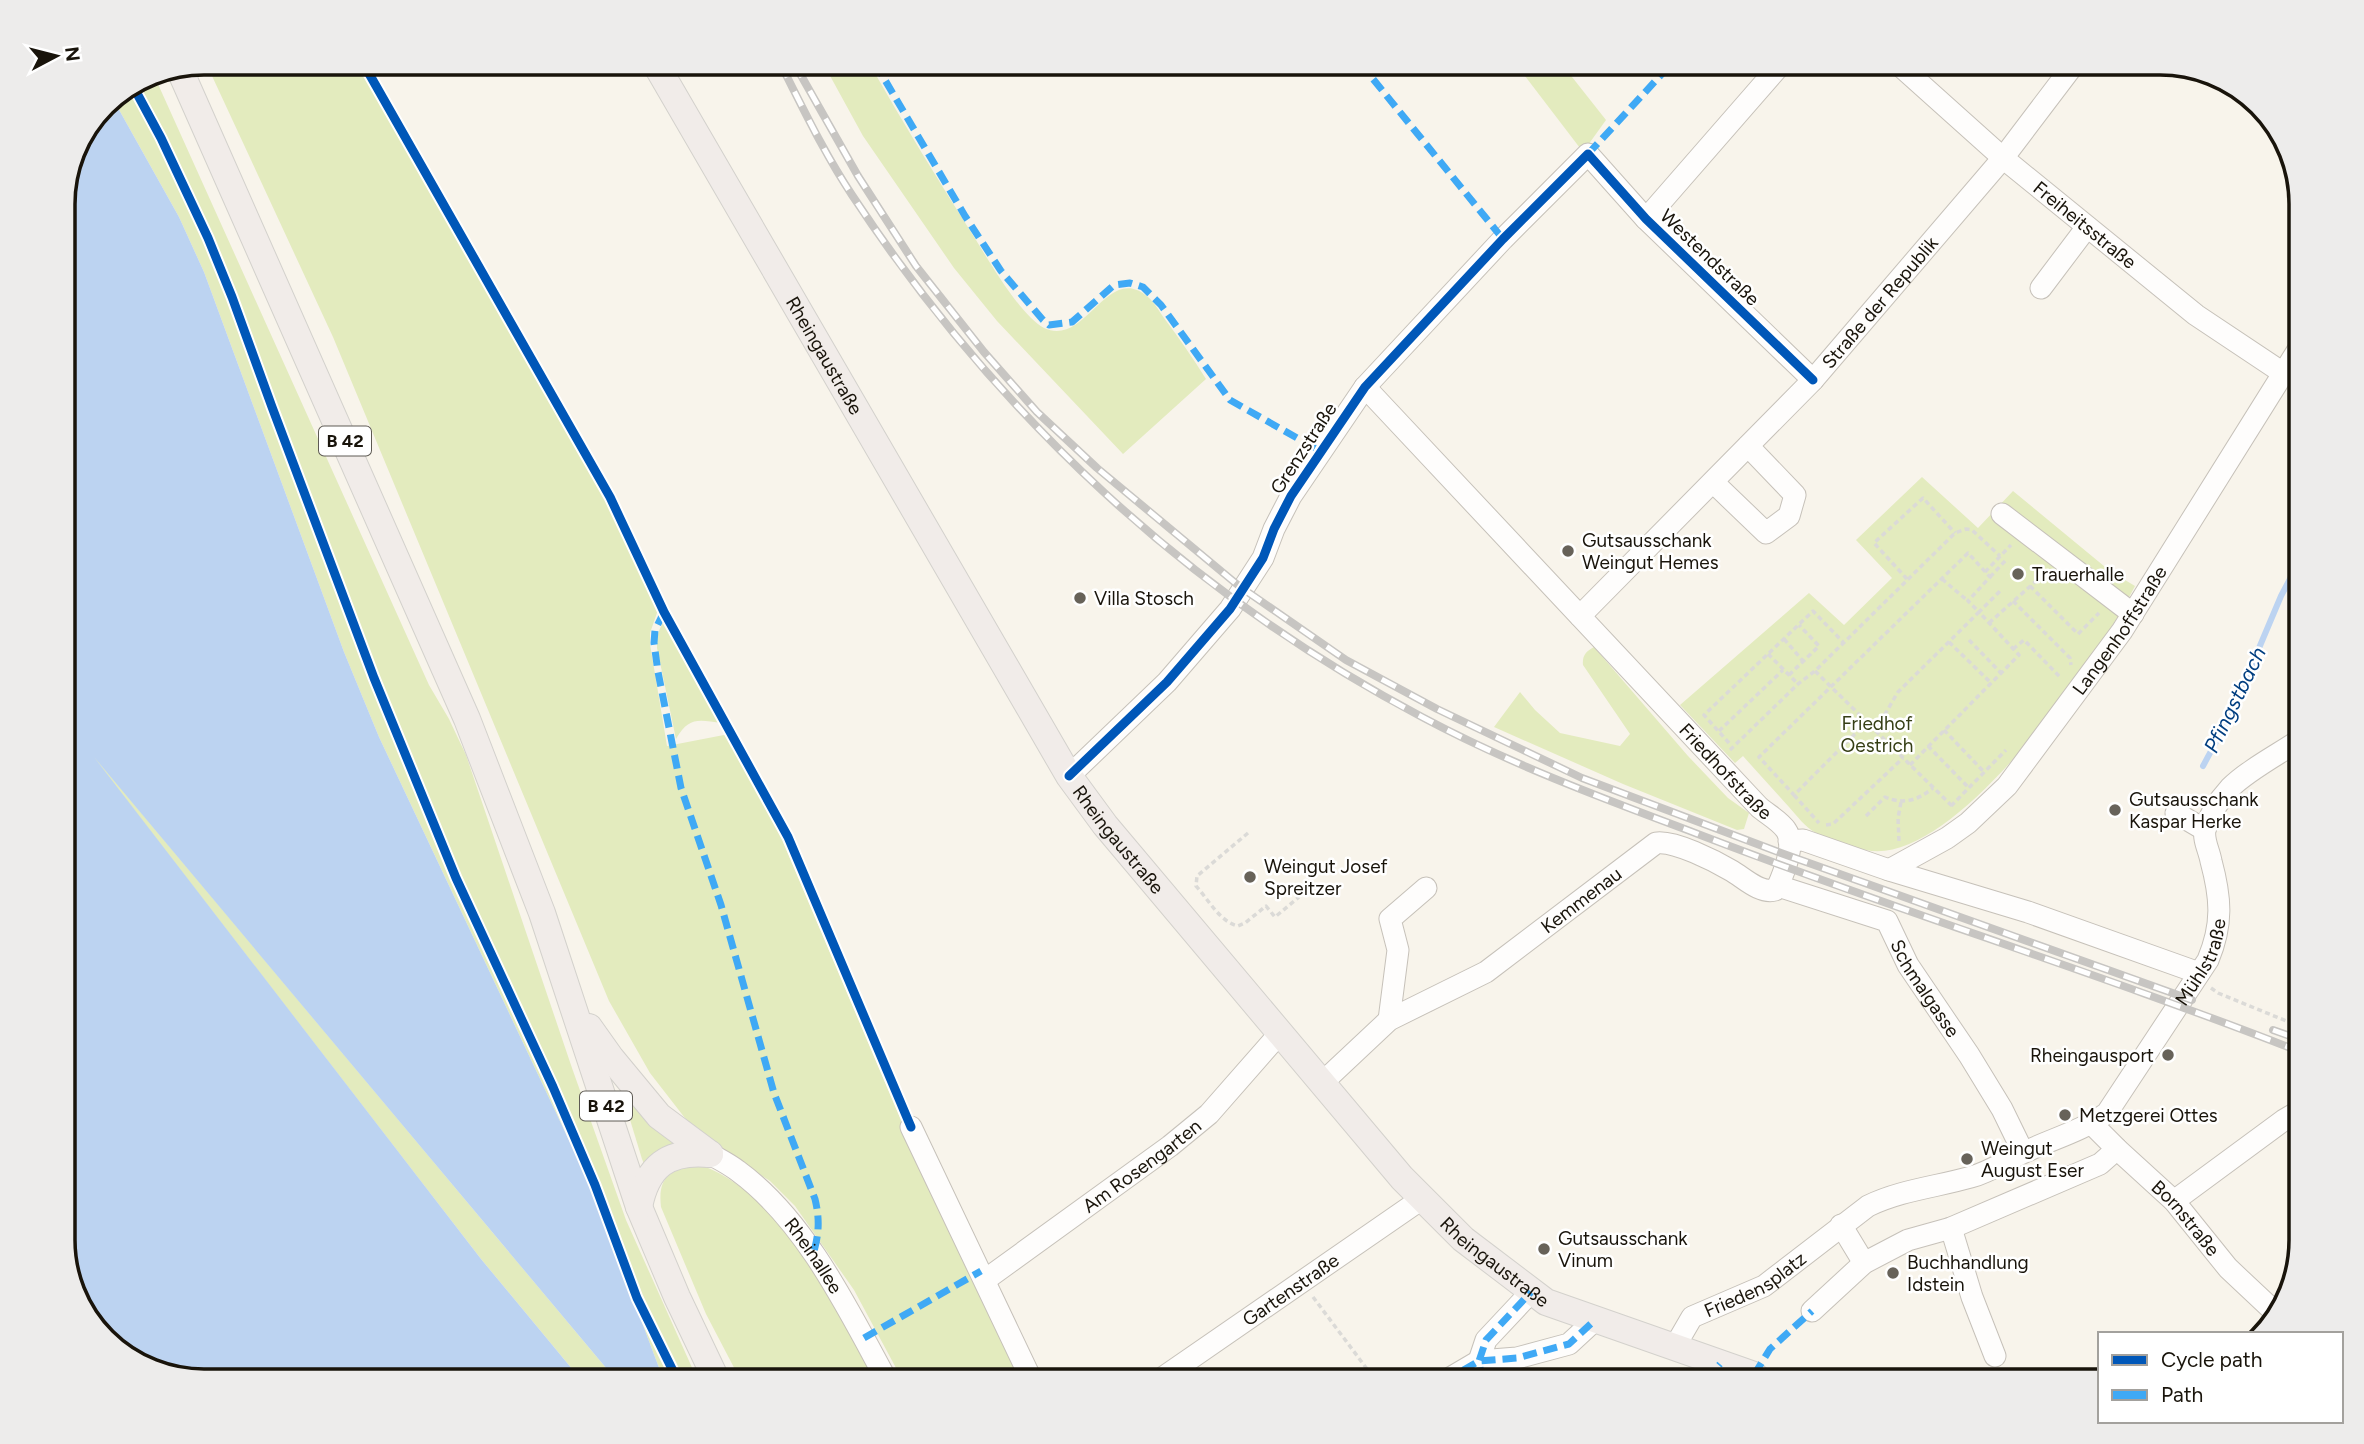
<svg xmlns="http://www.w3.org/2000/svg" width="2364" height="1444" viewBox="0 0 2364 1444" font-family="Figtree,sans-serif">
  <style>
    .green { fill: #e3ebbe }
    .water { fill: #bcd3f1 }
    .lines { fill: none; stroke-linecap: round; stroke-linejoin: round }
    .stream { stroke: #bcd3f1; stroke-width: 6 }
    .minor-casing { stroke: #c6c1b9; stroke-width: 23 }
    .major-casing { stroke: #d3d1cc; stroke-width: 28 }
    .path { stroke: #dbdad7; stroke-width: 3.5; stroke-dasharray: 5 3.5; stroke-linecap: butt }
    .minor { stroke: #fefdfc; stroke-width: 21 }
    .major { stroke: #f1ece9; stroke-width: 26 }
    .rail-casing { stroke: #c7c5c2; stroke-width: 8 }
    .rail { stroke: #fff; stroke-width: 5; stroke-dasharray: 16; stroke-linecap: butt }
    .quiet { stroke: #3fa9f5; stroke-width: 7; stroke-dasharray: 14 7; stroke-linecap: butt }
    .cycleway-casing { stroke: #fff; stroke-width: 13 }
    .cycleway { stroke: #0057b8; stroke-width: 9 }
    .poi-dot { fill: #676259; stroke: #fff; stroke-width: 2.5 }
    .labels { text-anchor: middle; stroke-width: 5; stroke-linejoin: round; paint-order: stroke }
    .shield { fill: #fff; stroke: #5e5a54; stroke-width: 2 }
    .shield-label { font-size: 18px; font-weight: bold; fill: #19140b }
    .street-label { font-size: 19px; fill: #19140b; stroke: #fff }
    .poi-label { font-size: 19px; fill: #19140b; stroke: #fff; text-anchor: start }
    .park-label { font-size: 19px; fill: #363f16; stroke: #fff }
    .water-label { font-size: 21px; font-style: italic; fill: #013e80; stroke: #fff }
    .rim { fill: none; stroke: #19140b; stroke-width: 3.5 }
  </style>
  <rect width="100%" height="100%" fill="#f8f4eb"/>
  <g class="green">
    <path d="M206 63H359L606 502 658 610 650 633V644L667 746 729 734 775 823 904 1127 1023 1381H903L854 1290 795 1206 770 1181 695 1131 650 1073 609 1001 333 337Z"/>
    <path d="M823 63H869C903 123 939 182 976 240 990 263 1021 316 1044 328 1086 348 1107 261 1148 297 1154 302 1159 311 1164 318 1179 338 1193 358 1206 379L1123 454 997 321 954 268 863 136Z"/>
    <path d="M1515 63H1561L1606 120 1583 152Z"/>
    <path d="M153 73 429 685 449 719 466 755 572 1068 626 1220 698 1381H664L591 1187 379 737 344 652 204 272 179 217 113 99Z"/>
    <path d="M1922 477 1978 528 2013 491 2110 571 2135 586C2100 655 1954 869 1866 850 1850 847 1830 841 1816 833 1805 827 1797 816 1789 807 1774 790 1758 773 1743 756L1735 763 1680 705 1809 593 1844 625 1892 578 1856 540Z"/>
    <path d="M665 620 722 723C699 720 689 716 676 739L657 648C657 637 658 629 665 620Z"/>
    <path d="M1594 647 1688 756 1728 798 1749 813 1744 829 1737 830 1623 784 1494 727 1520 692 1535 710 1560 733 1620 746 1630 734 1583 665C1582 656 1586 651 1594 647Z"/>
    <path d="M77 736 617 1381H582L481 1259Z"/>
    <path d="M617 1077 679 1145 645 1166 642 1159Z"/>
    <path d="M703 1166C782 1195 840 1310 878 1381H741L706 1314 661 1207C657 1173 674 1168 703 1166Z"/>
  </g>
  <path class="water" d="M113 99 179 217 204 272 344 652 379 737 591 1187 664 1381H617L94 757 481 1259 582 1381H205L133 1362 82 1311 63 1248V196L77 142 105 104Z"/>
  <g class="lines">
    <path class="stream" d="M2203 766 2232 712 2281 596 2301 558"/>
    <defs>
      <g id="minor">
        <path id="s1" d="M1897 63 2003 158 2196 315 2283 373"/>
        <path d="M1646 219 1782 63"/>
        <path d="M2041 288 2087 227"/>
        <path id="s2" d="M1365 387 1759 807C1767 814 1780 821 1786 830 1796 844 1784 872 1778 886"/>
        <path d="M1714 483 1766 533 1789 516 1795 495 1748 446"/>
        <path d="M2002 514 2133 614"/>
        <path id="s3" d="M1580 616 1813 380 2003 158 2075 63"/>
        <path d="M1069 776 1167 682 1230 609 1263 558 1274 529 1291 496 1365 387 1503 239 1588 154 1646 219 1813 380"/>
        <path d="M2176 813 2205 830"/>
        <path d="M1789 841 1803 840 1889 870 2028 912 2199 973"/>
        <path id="s4" d="M1889 870 1947 838 1968 823 2007 786 2122 631 2301 345"/>
        <path id="s5" d="M1778 886 1887 921 1908 965 1969 1055 2002 1109 2023 1152"/>
        <path d="M1389 1020 1398 950 1390 919 1426 888"/>
        <path id="s6" d="M1323 1082 1389 1020 1486 972 1656 843C1674 840 1715 861 1732 871 1744 878 1760 894 1775 890L1778 886"/>
        <path id="s7" d="M2092 1124 2117 1149 2174 1201 2228 1268 2278 1315"/>
        <path d="M911 1127 1032 1381"/>
        <path id="s8" d="M710 1154C719 1159 729 1164 738 1171 805 1220 848 1309 887 1381"/>
        <path d="M2174 1201 2284 1120 2301 1110"/>
        <path d="M1841 1225 1864 1263"/>
        <path d="M1951 1228 1972 1297 1995 1356"/>
        <path id="s9" d="M985 1280 1170 1146 1209 1114 1280 1033"/>
        <path d="M1812 1311 1864 1263 1908 1240 1951 1228 2100 1164 2117 1149"/>
        <path id="s10" d="M1674 1348 1692 1317 1764 1286 1868 1206C1901 1190 1936 1187 1971 1177 1990 1172 2007 1160 2025 1152 2052 1139 2082 1131 2107 1113L2208 960C2223 924 2221 898 2211 861 2209 850 2203 840 2205 830 2209 815 2220 799 2230 788 2248 770 2279 754 2301 739"/>
        <path id="s11" d="M1158 1381 1423 1198"/>
        <path d="M1445 1381 1479 1361 1517 1358 1569 1344 1595 1320"/>
        <path d="M1482 1381 1479 1361 1486 1340 1531 1292"/>
      </g>
      <g id="major">
        <path id="s12" d="M655 63 1069 776 1105 825 1402 1178 1463 1239 1546 1302 1754 1375 1760 1381"/>
        <path d="M179 68 467 719 542 913 639 1207 677 1297 717 1381"/>
        <path d="M589 1027 611 1058 659 1116 710 1154"/>
        <path d="M639 1207C647 1166 668 1150 710 1154"/>
      </g>
    </defs>
    <use href="#minor" class="minor-casing"/>
    <use href="#major" class="major-casing"/>
    <g class="path">
      <path d="M1985 572 2011 545"/>
      <path d="M1990 577 2006 560"/>
      <path d="M1907 579 1874 543 1923 498 1955 533"/>
      <path d="M1942 579 1968 601"/>
      <path d="M2030 586 2078 634 2099 613"/>
      <path d="M2013 601 2070 658 2071 665"/>
      <path d="M1989 623 2045 573"/>
      <path d="M1784 639 1803 661"/>
      <path d="M1969 640 2001 673"/>
      <path d="M1949 642 1991 683"/>
      <path d="M2013 649 2024 640 2061 678"/>
      <path d="M1768 654 1798 684"/>
      <path d="M1815 671 1953 807"/>
      <path d="M1789 675 1819 646 1799 625"/>
      <path d="M1867 722 1794 795 1759 757 1968 553 1990 577 1968 601 1979 612 1898 692 1875 731"/>
      <path d="M1944 730 1985 773"/>
      <path d="M1719 731 1783 670"/>
      <path d="M1729 743 1704 715 1813 611 1843 642"/>
      <path d="M1928 746 1969 788"/>
      <path d="M1730 750 1798 684 1815 671 1955 533 1966 529 1972 530 2000 556"/>
      <path d="M1910 765 2019 655 1979 612 2000 591"/>
      <path d="M1794 795 1819 823"/>
      <path d="M1951 806 2006 750"/>
      <path d="M1866 816 1885 797C1904 805 1918 800 1933 788"/>
      <path d="M1826 825 1833 824 1903 758"/>
      <path d="M1248 833 1197 876 1196 886C1208 899 1220 922 1238 926L1245 923 1266 906 1275 917 1299 897"/>
      <path d="M1899 841 1898 818 1901 802"/>
      <path d="M2211 988 2218 993 2301 1027"/>
      <path d="M1313 1297 1376 1381"/>
    </g>
    <use href="#minor" class="minor"/>
    <use href="#major" class="major"/>
    <defs>
      <g id="rail">
        <path d="M780 63C803 108 824 153 852 195 997 415 1189 594 1422 717 1508 763 1599 797 1690 831 1892 909 2099 973 2301 1052"/>
        <path d="M794 63 858 176 916 266 984 352 1037 412 1097 468 1239 586 1346 660 1437 709 1582 778 1781 853 2192 1000"/>
        <path d="M2273 1030 2301 1040"/>
      </g>
    </defs>
    <use href="#rail" class="rail-casing"/>
    <use href="#rail" class="rail"/>
    <g class="quiet">
      <path d="M875 63 965 216 1001 271 1043 320 1049 325 1072 322 1114 285 1130 283 1143 287 1161 305 1230 400 1320 451"/>
      <path d="M1360 63 1503 239"/>
      <path d="M1588 154 1672 63"/>
      <path d="M664 612 655 630 654 643 658 672 681 788 721 905 774 1093 815 1199C820 1220 819 1234 813 1255"/>
      <path d="M864 1338 981 1271"/>
      <path d="M1754 1375 1770 1349 1812 1311"/>
      <path d="M1445 1381 1479 1361 1517 1358 1569 1344 1595 1320"/>
      <path d="M1482 1381 1479 1361 1486 1340 1531 1292"/>
      <path d="M1705 1381 1720 1364"/>
    </g>
    <defs>
      <g id="cycleway">
        <path d="M363 63 610 497 664 612 788 837 911 1127"/>
        <path d="M133 86 161 138 208 238 232 297 272 407 374 678 456 878 553 1087 595 1185 637 1298 678 1381"/>
        <path d="M1069 776 1167 682 1230 609 1263 558 1274 529 1291 496 1365 387 1503 239 1588 154 1646 219 1813 380"/>
      </g>
    </defs>
    <use href="#cycleway" class="cycleway-casing"/>
    <use href="#cycleway" class="cycleway"/>
  </g>
  <g class="poi-dot">
    <circle cx="1568" cy="551" r="7"/>
    <circle cx="2018" cy="574" r="7"/>
    <circle cx="1080" cy="598" r="7"/>
    <circle cx="2115" cy="810" r="7"/>
    <circle cx="1250" cy="877" r="7"/>
    <circle cx="2168" cy="1055" r="7"/>
    <circle cx="2065" cy="1115" r="7"/>
    <circle cx="1967" cy="1159" r="7"/>
    <circle cx="1544" cy="1249" r="7"/>
    <circle cx="1893" cy="1273" r="7"/>
  </g>
  <g class="labels">
    <g class="shield">
      <rect x="319" y="426.5" width="52" height="29" rx="5"/>
      <rect x="580" y="1091.5" width="52" height="29" rx="5"/>
    </g>
    <g class="shield-label">
      <text x="345" y="447">B 42</text>
      <text x="606" y="1112">B 42</text>
    </g>
    <g class="street-label">
      <text dy="7" stroke="none"><textPath href="#s1" startOffset="248">Freiheitsstraße</textPath></text>
      <text transform="translate(1710 257) rotate(44)" y="7">Westendstraße</text>
      <text dy="7" stroke="none"><textPath href="#s3" startOffset="434">Straße der Republik</textPath></text>
      <text dy="7" stroke="none"><textPath href="#s12" startOffset="338">Rheingaustraße</textPath></text>
      <text transform="translate(1303 448) rotate(-57)" y="7">Grenzstraße</text>
      <text dy="7" stroke="none"><textPath href="#s4" startOffset="338">Langenhoffstraße</textPath></text>
      <text dy="7" stroke="none"><textPath href="#s2" startOffset="527">Friedhofstraße</textPath></text>
      <text dy="7" stroke="none"><textPath href="#s12" startOffset="905">Rheingaustraße</textPath></text>
      <text dy="7" stroke="none"><textPath href="#s6" startOffset="318">Kemmenau</textPath></text>
      <text dy="7" stroke="none"><textPath href="#s10" startOffset="682">Mühlstraße</textPath></text>
      <text dy="7" stroke="none"><textPath href="#s5" startOffset="192">Schmalgasse</textPath></text>
      <text dy="7" stroke="none"><textPath href="#s9" startOffset="194">Am Rosengarten</textPath></text>
      <text dy="7" stroke="none"><textPath href="#s7" startOffset="133">Bornstraße</textPath></text>
      <text dy="7" stroke="none"><textPath href="#s8" startOffset="147">Rheinallee</textPath></text>
      <text dy="7" stroke="none"><textPath href="#s12" startOffset="1472">Rheingaustraße</textPath></text>
      <text dy="7" stroke="none"><textPath href="#s10" startOffset="107">Friedensplatz</textPath></text>
      <text dy="7" stroke="none"><textPath href="#s11" startOffset="161">Gartenstraße</textPath></text>
    </g>
    <g class="poi-label">
      <text x="1582" y="547">Gutsausschank<tspan x="1582" dy="22">Weingut Hemes</tspan></text>
      <text x="2032" y="581">Trauerhalle</text>
      <text x="1094" y="605">Villa Stosch</text>
      <text x="2129" y="806">Gutsausschank<tspan x="2129" dy="22">Kaspar Herke</tspan></text>
      <text x="1264" y="873">Weingut Josef<tspan x="1264" dy="22">Spreitzer</tspan></text>
      <text x="2154" y="1062" text-anchor="end">Rheingausport</text>
      <text x="2079" y="1122">Metzgerei Ottes</text>
      <text x="1981" y="1155">Weingut<tspan x="1981" dy="22">August Eser</tspan></text>
      <text x="1558" y="1245">Gutsausschank<tspan x="1558" dy="22">Vinum</tspan></text>
      <text x="1907" y="1269">Buchhandlung<tspan x="1907" dy="22">Idstein</tspan></text>
    </g>
    <g class="park-label">
      <text x="1877" y="730">Friedhof<tspan x="1877" dy="22">Oestrich</tspan></text>
    </g>
    <g class="water-label">
      <text transform="translate(2235 700) rotate(-64)" y="7">Pfingstbach</text>
    </g>
  </g>
  <path d="M0 0H2364V1444H0ZM204 75H2160A129 129 0 0 1 2289 204V1240A129 129 0 0 1 2160 1369H204A129 129 0 0 1 75 1240V204A129 129 0 0 1 204 75Z" fill="#edeceb" fill-rule="evenodd"/>
  <path class="rim" d="M204 75H2160A129 129 0 0 1 2289 204V1240A129 129 0 0 1 2160 1369H204A129 129 0 0 1 75 1240V204A129 129 0 0 1 204 75Z"/>
  <rect x="2098" y="1332" width="245" height="91" fill="#ffffff" stroke="#a3a19d" stroke-width="2"/>
  <rect x="2112" y="1355" width="35" height="10" fill="#0057b8" stroke="#a3a19d" stroke-width="2"/>
  <text x="2161" y="1367" font-size="21" fill="#19140b">Cycle path</text>
  <rect x="2112" y="1390" width="35" height="10" fill="#3fa9f5" stroke="#a3a19d" stroke-width="2"/>
  <text x="2161" y="1402" font-size="21" fill="#19140b">Path</text>
  <g transform="translate(56 56) rotate(83)" stroke="#ffffff" stroke-width="5" paint-order="stroke">
  <path d="M0-5L12 26L0 18L-12 26Z" fill="#19140b"/>
  <text y="-10" font-size="19" font-weight="bold" text-anchor="middle" fill="#19140b">N</text>
  </g>
</svg>
